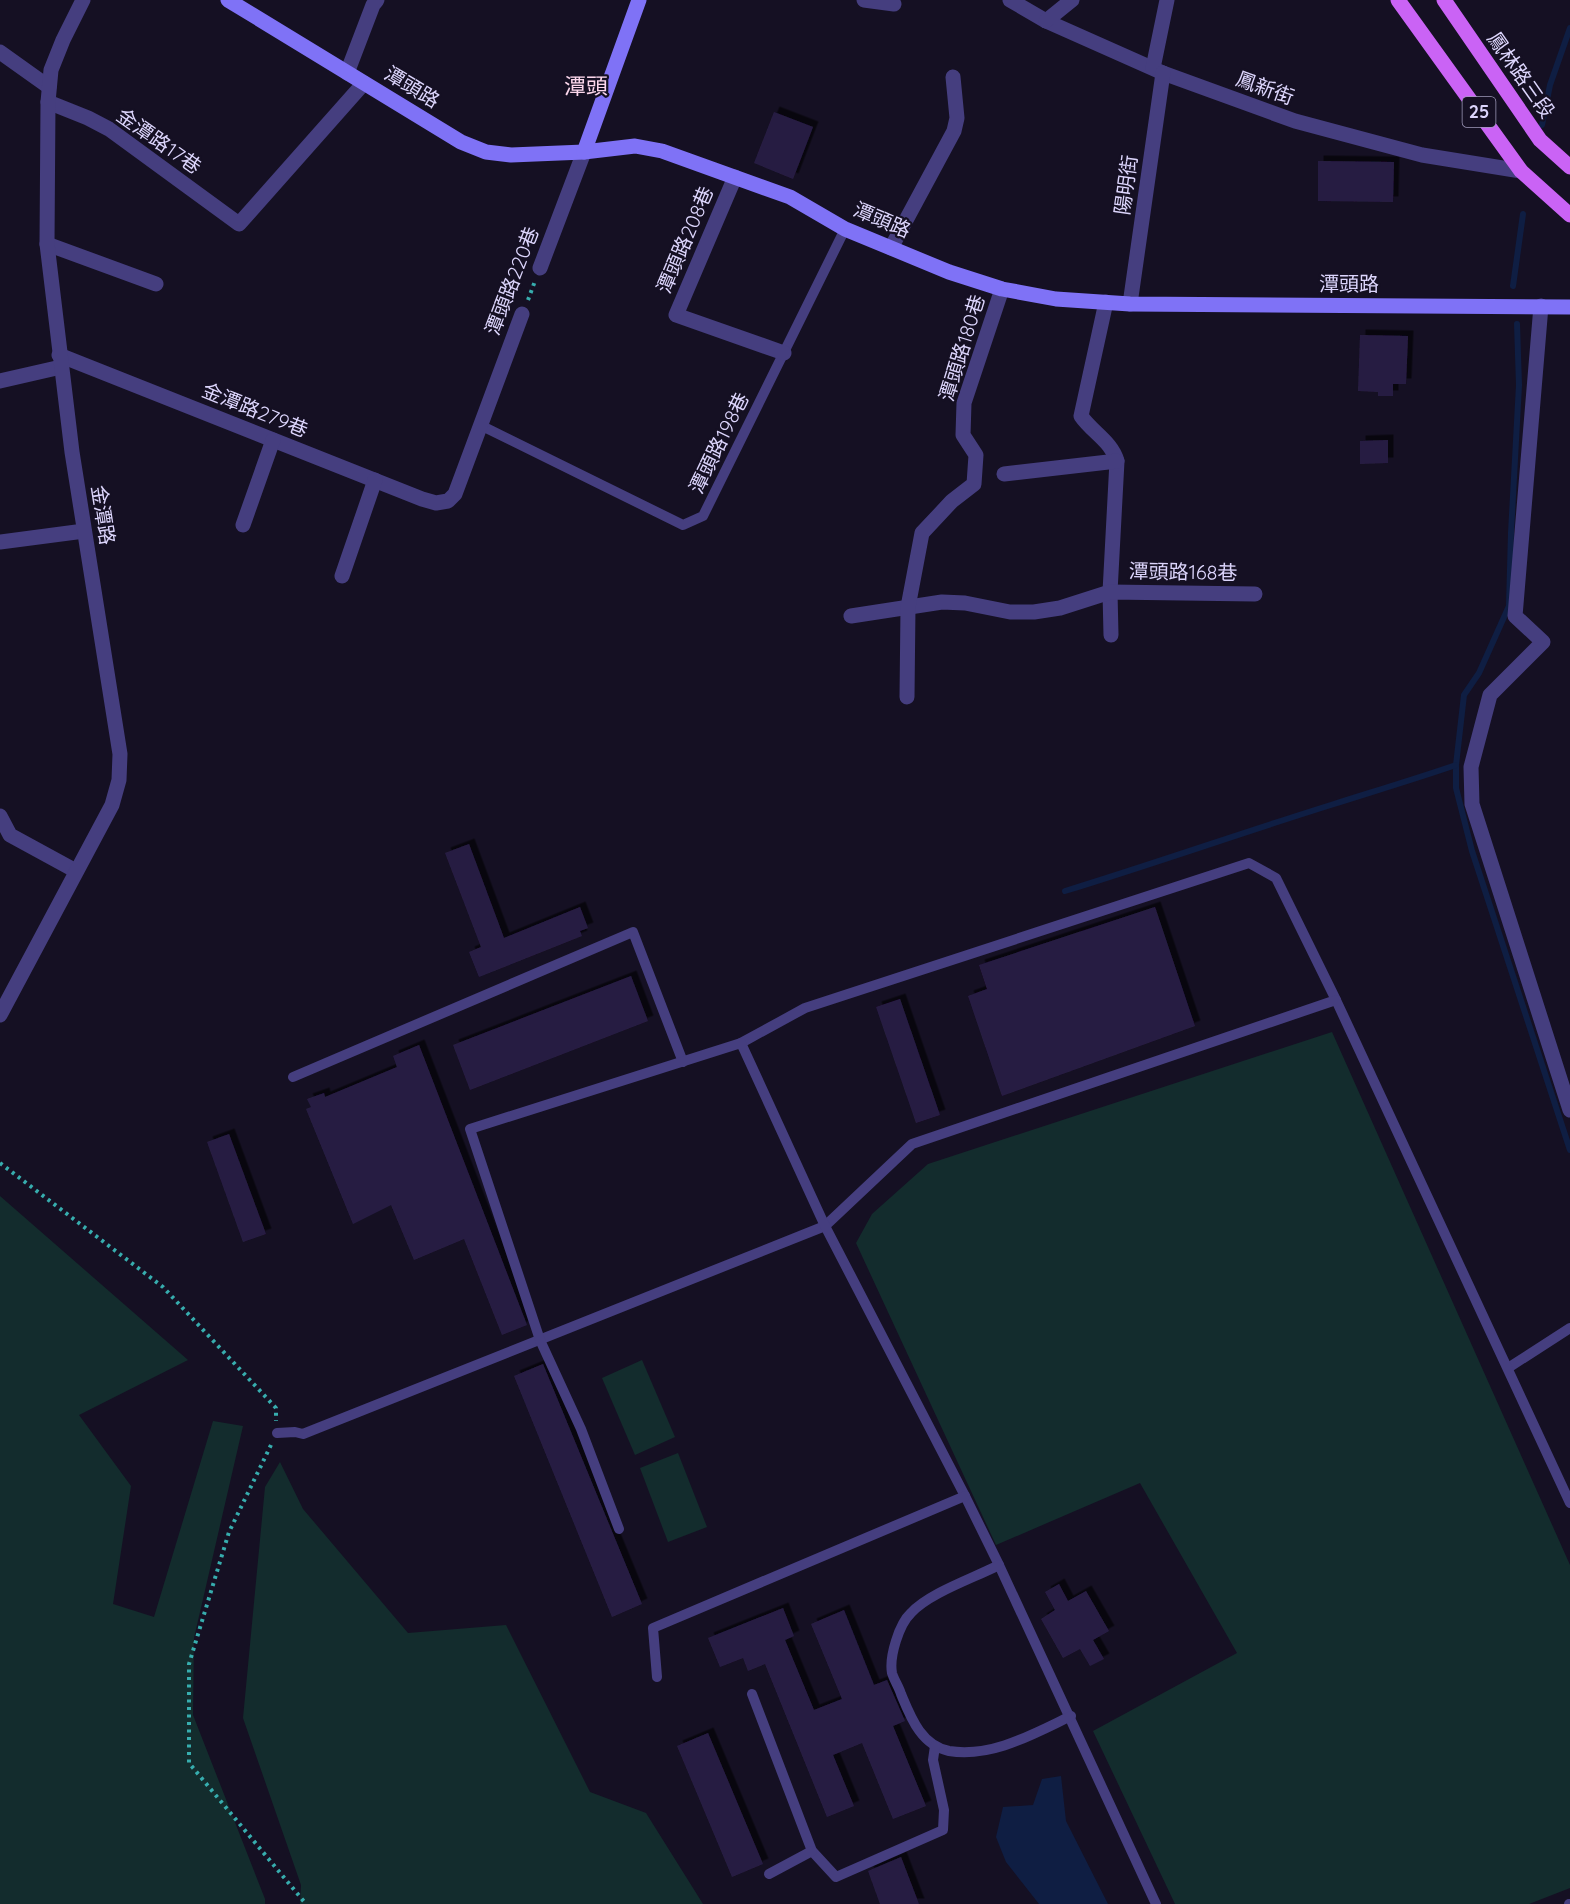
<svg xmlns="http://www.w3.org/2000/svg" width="1570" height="1904" viewBox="0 0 1570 1904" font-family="Quicksand,'Noto Sans TC',sans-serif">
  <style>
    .green { fill: #132c2d }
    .water { fill: #0f1e43 }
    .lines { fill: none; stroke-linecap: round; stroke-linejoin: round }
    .stream { stroke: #0f1e43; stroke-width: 6 }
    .building { fill: #281d43; filter: url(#shadow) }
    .path { stroke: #37adae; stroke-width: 4; stroke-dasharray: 3 4.5; stroke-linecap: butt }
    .lane { stroke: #453e7f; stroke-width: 10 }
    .street { stroke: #453e7f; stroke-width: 15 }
    .secondary { stroke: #7f72f6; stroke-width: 15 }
    .primary { stroke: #ca63f5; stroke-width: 15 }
    .labels { text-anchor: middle; stroke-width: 4.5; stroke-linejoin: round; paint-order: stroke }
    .shield { fill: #151023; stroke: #a09abb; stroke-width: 1.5 }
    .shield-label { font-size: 18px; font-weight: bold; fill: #dcd5fc }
    .street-label { font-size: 20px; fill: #dcd5fc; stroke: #151023 }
    .quarter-label { font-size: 22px; fill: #fcd7ec; stroke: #151023 }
  </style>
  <defs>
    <filter id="shadow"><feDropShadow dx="5.5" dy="-5.5" stdDeviation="0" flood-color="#0009"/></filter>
  </defs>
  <rect width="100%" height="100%" fill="#151023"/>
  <g class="green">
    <path d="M1332 1032 1570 1565V1888L1529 1904H1175L1093 1731 1237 1653 1140 1483 996 1545 856 1243 872 1214 928 1164Z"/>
    <path d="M0 1196 188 1360 79 1415 131 1486 113 1604 154 1617 213 1421 243 1426 194 1638 193 1715 265 1899V1904H0Z"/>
    <path d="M642 1360 675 1437 635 1455 602 1378Z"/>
    <path d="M678 1453 707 1527 668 1542 640 1468Z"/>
    <path d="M280 1462 303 1509 408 1633 506 1625 590 1792 646 1813 703 1904H300L301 1885 243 1718 265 1487Z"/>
  </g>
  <path class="water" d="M1061 1776 1066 1821 1108 1904H1039L1006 1862 996 1837 1003 1807 1033 1805 1042 1779Z"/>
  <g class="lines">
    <g class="stream">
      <path d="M1542 125 1550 85 1570 28"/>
      <path d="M1513 286 1523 214"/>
      <path d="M1517 324 1519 385 1511 533 1509 606 1479 673 1464 695 1456 765V788L1472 851 1570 1150"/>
      <path d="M1065 891C1156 863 1244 832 1334 804 1375 791 1415 779 1456 765"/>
    </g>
  </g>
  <g class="building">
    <path d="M774 112 813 127 793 179 754 163Z"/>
    <path d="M1318 161 1394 162 1393 202 1318 201Z"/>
    <path d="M1360 335 1408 336 1406 384H1393V396H1378V392L1358 391Z"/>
    <path d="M1388 440V463L1360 464V441Z"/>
    <path d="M469 844 504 938 580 907 588 928 580 931 582 936 479 977 469 952 481 947 445 853Z"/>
    <path d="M1155 907 1195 1026 1002 1096 968 996 987 989 979 965Z"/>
    <path d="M631 976 648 1021 470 1090 453 1045Z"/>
    <path d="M900 999 940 1115 916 1123 876 1007Z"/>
    <path d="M419 1045 527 1325 502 1335 464 1239 414 1260 391 1205 353 1224 306 1109 311 1107 307 1099 324 1093 325 1097 397 1067 393 1056Z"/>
    <path d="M229 1134 266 1234 243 1242 207 1142Z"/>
    <path d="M543 1364 642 1604 612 1617 514 1376Z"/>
    <path d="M1059 1584 1068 1601 1086 1591 1109 1631 1093 1640 1104 1659 1090 1666 1080 1649 1063 1658 1041 1619 1055 1610 1045 1592Z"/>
    <path d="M783 1608 794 1636 785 1640 814 1710 842 1699 811 1624 844 1610 874 1685 887 1680 905 1721 893 1726 926 1806 893 1819 862 1743 833 1755 854 1806 827 1817 765 1664 748 1671 743 1658 720 1667 708 1638Z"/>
    <path d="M708 1733 763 1864 732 1877 677 1746Z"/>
    <path d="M901 1857 919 1904H880L868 1871Z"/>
  </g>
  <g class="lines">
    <g class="path">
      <path d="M528 300 535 281"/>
      <path d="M0 1163 163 1287 276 1408V1421"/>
      <path d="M271 1445 229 1532 189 1664V1763L306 1904"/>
    </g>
    <g class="lane">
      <path d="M480 425 683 525 703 516 845 229"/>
      <path d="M741 1043 805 1008 1249 863 1276 878 1336 1000"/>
      <path d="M293 1077 633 932 683 1062"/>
      <path d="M1508 1368 1570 1328"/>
      <path d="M277 1433 295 1432 303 1434 825 1226 912 1144 1336 1000 1570 1503"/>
      <path d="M619 1529 581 1429 540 1340 470 1129 741 1043 825 1226 965 1496 999 1565 1156 1904"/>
      <path d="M999 1565C974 1578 929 1593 911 1613 899 1624 889 1657 892 1673 894 1680 899 1687 901 1694 911 1718 921 1745 949 1751 992 1758 1033 1734 1071 1716"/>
      <path d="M657 1677 653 1628 965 1496"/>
      <path d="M752 1694 812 1851 836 1877 943 1830 944 1810 933 1760 935 1746"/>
      <path d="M769 1874 812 1851"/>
      <path d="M1569 1904H1570"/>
    </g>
    <g class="street">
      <path d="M864 0 894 4"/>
      <path d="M1010 0 1046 21 1163 73 1295 121 1422 155 1521 171"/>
      <path d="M1046 21 1072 0"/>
      <path d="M0 52 49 87"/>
      <path d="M1153 68 1167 0"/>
      <path d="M347 73 373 5 377 0"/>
      <path d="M48 102 88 118 109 129 239 224 364 83"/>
      <path d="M735 177 676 315 784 353"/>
      <path d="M47 244 156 284"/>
      <path d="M891 248 954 131 957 118 953 77"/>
      <path d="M540 268 584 152"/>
      <path d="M1106 302 1081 416C1092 432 1112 442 1117 461L1110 592 1111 635"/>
      <path d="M1130 304 1163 73"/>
      <path d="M1541 306 1515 616 1543 642 1490 695 1471 767 1472 804 1570 1110"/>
      <path d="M59 355 422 499 436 503 448 501 455 494 522 314"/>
      <path d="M0 381 61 367"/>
      <path d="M1004 474 1117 461"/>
      <path d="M243 525 273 440"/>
      <path d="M0 542 84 531"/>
      <path d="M342 576 375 480"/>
      <path d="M851 616 942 602 965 603 1010 612H1034L1060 608 1110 592 1255 594"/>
      <path d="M907 697 908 607 922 533 952 501 974 484 976 455 963 435 964 403 1002 289"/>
      <path d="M0 816 10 835 76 871"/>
      <path d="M0 1015 112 805 119 780 120 754 72 452 47 244 48 102 51 70 63 40 83 0"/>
    </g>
    <g class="secondary">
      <path d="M228 0 461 142 486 152 511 155 584 152 635 146 662 151 790 197 845 229 949 272 1002 289 1056 299 1130 304 1570 307"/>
      <path d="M584 152 639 0"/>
    </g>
    <g class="primary">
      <path d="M1398 0 1521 171 1570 215"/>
      <path d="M1444 0 1540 140 1570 167"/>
    </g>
  </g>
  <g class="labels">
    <rect class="shield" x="1462.5" y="97" width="33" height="30" rx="4.5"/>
    <g class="shield-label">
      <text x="1479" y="118">25</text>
    </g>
    <g class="street-label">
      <text transform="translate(1521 75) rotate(55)" y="7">鳳林路三段</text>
      <text transform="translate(412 87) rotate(31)" y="7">潭頭路</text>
      <text transform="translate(1265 88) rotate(20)" y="7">鳳新街</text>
      <text transform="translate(159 141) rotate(35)" y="7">金潭路17巷</text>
      <text transform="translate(1126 185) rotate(-82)" y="7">陽明街</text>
      <text transform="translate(882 220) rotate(23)" y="7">潭頭路</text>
      <text transform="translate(685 240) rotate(-67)" y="7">潭頭路208巷</text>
      <text transform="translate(512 281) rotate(-69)" y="7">潭頭路220巷</text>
      <text x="1349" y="291">潭頭路</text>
      <text transform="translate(962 348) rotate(-73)" y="7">潭頭路180巷</text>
      <text transform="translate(255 410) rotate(22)" y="7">金潭路279巷</text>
      <text transform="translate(719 443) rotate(-64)" y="7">潭頭路198巷</text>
      <text transform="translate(103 515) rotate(81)" y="7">金潭路</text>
      <text transform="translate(1183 572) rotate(1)" y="7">潭頭路168巷</text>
    </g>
    <g class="quarter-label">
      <text x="586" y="94">潭頭</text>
    </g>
  </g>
</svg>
